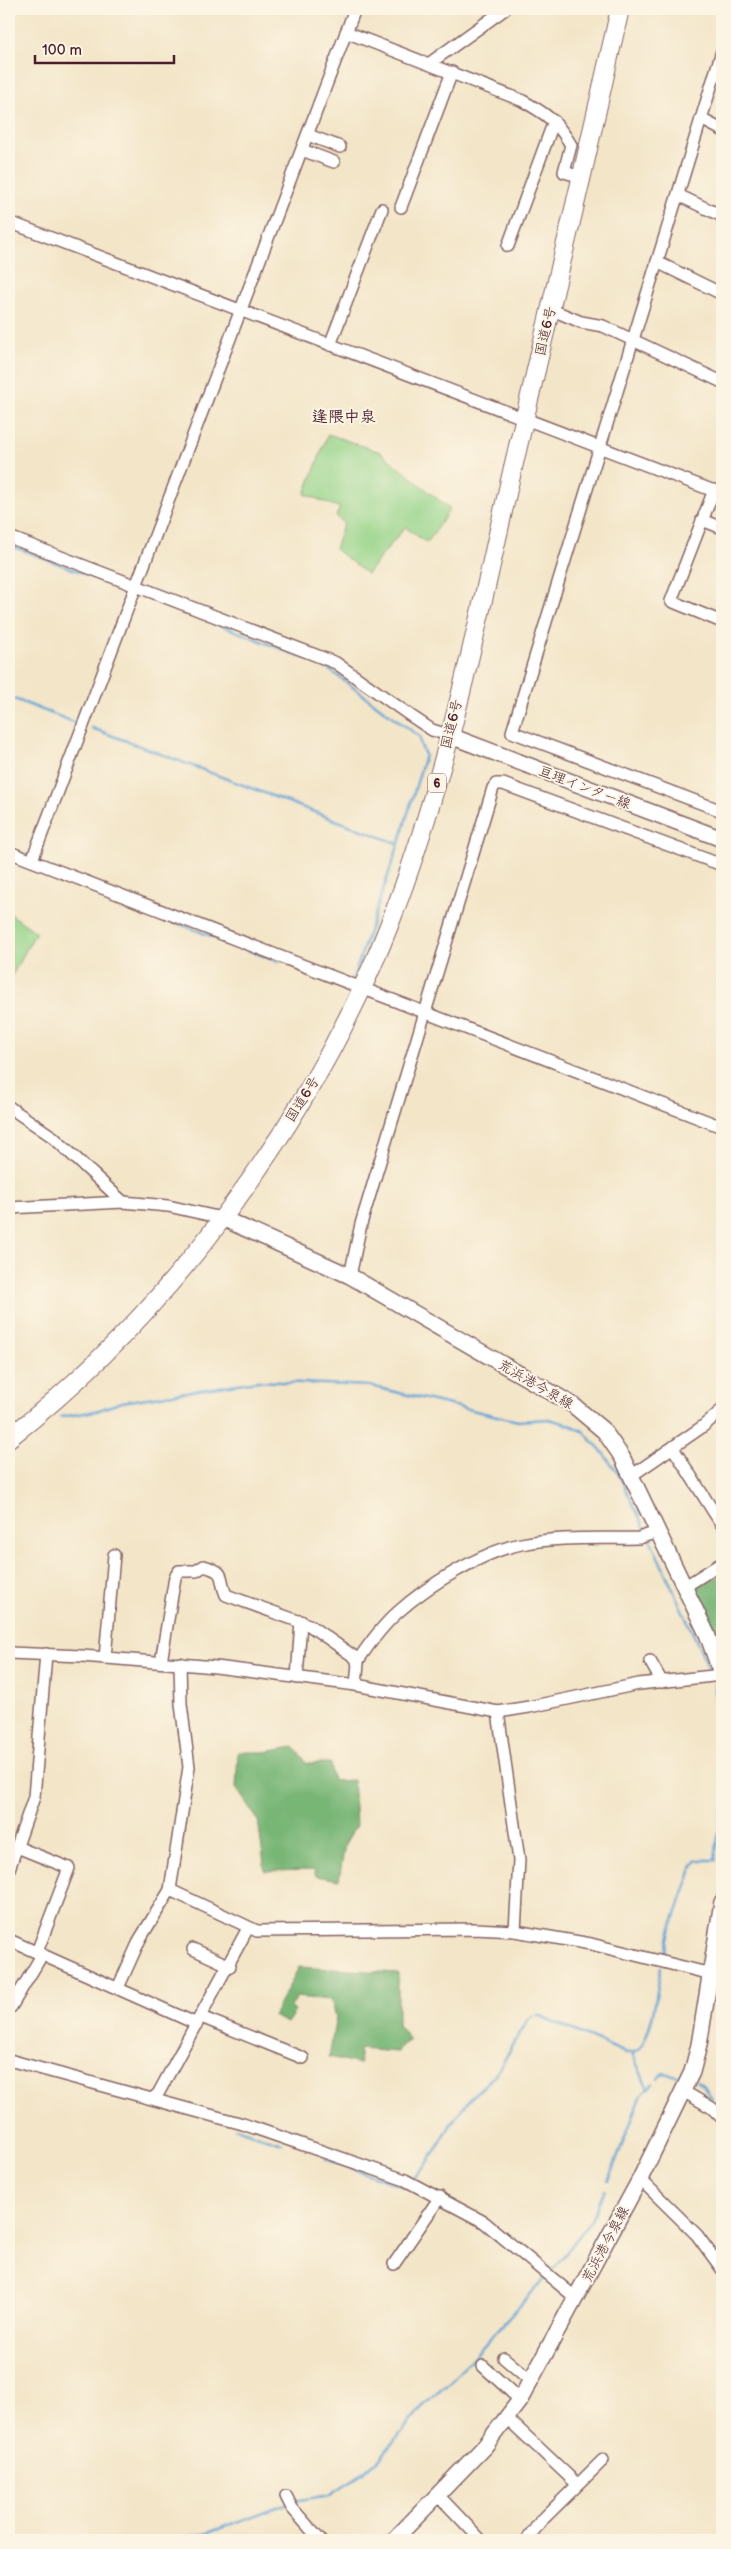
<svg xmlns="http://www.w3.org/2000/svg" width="731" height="2549" viewBox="0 0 731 2549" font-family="'Balsamiq Sans','Klee One',sans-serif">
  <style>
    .green { fill: #96d48a; stroke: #707a5a }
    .forest { fill: #78b676; stroke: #616a50 }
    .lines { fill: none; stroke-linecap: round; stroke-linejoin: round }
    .stream { stroke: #61a4d5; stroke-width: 2.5 }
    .minor-casing { stroke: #856462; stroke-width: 14 }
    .major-casing { stroke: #856462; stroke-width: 18 }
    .highway-casing { stroke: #856462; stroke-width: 20 }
    .minor { stroke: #fff; stroke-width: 11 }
    .major { stroke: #fff; stroke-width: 15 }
    .highway { stroke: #fff; stroke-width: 18 }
    .labels { text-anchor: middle; stroke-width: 4; stroke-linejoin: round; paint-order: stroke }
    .shield { fill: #fcf5e5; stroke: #7f5f63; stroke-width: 1 }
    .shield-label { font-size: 12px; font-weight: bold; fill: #4a1f2b }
    .street-label { font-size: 14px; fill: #4a1f2b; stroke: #fcf5e5 }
    .quarter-label { font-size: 16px; font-weight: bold; fill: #4a1f2b; stroke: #fcf5e5 }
  </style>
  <rect width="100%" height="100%" fill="#fcf5e5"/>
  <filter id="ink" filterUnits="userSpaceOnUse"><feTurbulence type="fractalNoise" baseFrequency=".02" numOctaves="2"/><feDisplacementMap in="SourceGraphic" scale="10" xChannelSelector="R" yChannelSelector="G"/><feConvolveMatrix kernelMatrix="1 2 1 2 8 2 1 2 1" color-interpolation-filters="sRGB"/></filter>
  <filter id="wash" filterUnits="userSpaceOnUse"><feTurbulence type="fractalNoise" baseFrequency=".0096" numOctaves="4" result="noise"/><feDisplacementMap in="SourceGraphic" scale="20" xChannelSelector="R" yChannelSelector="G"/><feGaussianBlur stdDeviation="1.12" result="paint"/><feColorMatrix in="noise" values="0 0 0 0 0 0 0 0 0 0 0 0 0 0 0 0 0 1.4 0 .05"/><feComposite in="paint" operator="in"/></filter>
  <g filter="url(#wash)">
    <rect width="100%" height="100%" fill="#f3e5c8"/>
    <g class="green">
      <path d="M328 434 380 452 450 509 427 543 405 527 367 574 335 549 344 523 336 516 340 508 305 494Z"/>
      <path d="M9 913 36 932 9 981Z"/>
    </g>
    <g class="forest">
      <path d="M722 1575V1653L693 1588Z"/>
      <path d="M294 1747 307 1763H330L333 1781 353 1780 356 1825 345 1844 339 1880 316 1876 314 1870 265 1871 258 1820 236 1788 238 1752H264Z"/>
      <path d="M299 1967 398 1973V2025L410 2040 401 2046 398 2052 359 2049 360 2064 329 2057 336 2017 331 2000 297 1997 291 2007 295 2011 287 2023 273 2016Z"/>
    </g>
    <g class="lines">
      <g class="stream">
        <path d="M9 545 120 587"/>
        <path d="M207 620 323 665 420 737V743L425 755 400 840 353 979"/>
        <path d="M9 697 76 723"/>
        <path d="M92 728 399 844"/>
        <path d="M9 859 132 906"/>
        <path d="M167 919 279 962"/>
        <path d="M61 1417 96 1411 122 1402 257 1381 370 1386 518 1421 549 1419 570 1425 583 1431 600 1449 618 1473 646 1531"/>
        <path d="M9 1420 14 1419"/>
        <path d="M650 1539 710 1671"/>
        <path d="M714 1684 722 1729"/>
        <path d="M715 1859 722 1809"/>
        <path d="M664 1957 670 1931 693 1866 697 1860H717"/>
        <path d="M538 2015 626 2053C631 2053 637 2052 640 2048 653 2030 657 1989 661 1967"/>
        <path d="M632 2053 648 2089"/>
        <path d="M658 2078 663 2073 678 2076"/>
        <path d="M697 2081 704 2086 712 2099"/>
        <path d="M719 2121 722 2130"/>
        <path d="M235 2128 282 2143"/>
        <path d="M326 2159 404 2187 408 2185"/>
        <path d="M413 2179 429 2161 453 2121 471 2098 496 2074 529 2018 533 2016"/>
        <path d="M608 2181 641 2096 653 2083"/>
        <path d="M551 2272 590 2222 605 2190"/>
        <path d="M295 2501 329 2495 362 2474 381 2457 423 2406 454 2378 545 2278"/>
        <path d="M172 2540 208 2533 285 2504"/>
      </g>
    </g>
  </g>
  <g filter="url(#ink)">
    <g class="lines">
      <defs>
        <g id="minor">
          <path d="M346 32 521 100C545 113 557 121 571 145L564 172 582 177"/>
          <path d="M722 51 512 732 722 811"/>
          <path d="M430 63 505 9"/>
          <path d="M701 119 722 130"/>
          <path d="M308 135 340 147"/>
          <path d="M302 150 334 162"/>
          <path d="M678 195 722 216"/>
          <path d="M401 207 452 72"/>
          <path d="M9 222 722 494"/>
          <path d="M508 246 554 121"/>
          <path d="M657 262 722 294"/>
          <path d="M550 309 581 322 603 326 722 382"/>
          <path d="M330 345 382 209"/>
          <path d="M714 490 671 601 722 622"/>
          <path d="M702 520 722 528"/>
          <path d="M9 537 336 663 411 716 432 730 448 735"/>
          <path d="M9 852 722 1127"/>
          <path d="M32 860 355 9"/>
          <path d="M9 1107 53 1137 123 1202"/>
          <path d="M9 1208 123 1202 168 1206 222 1218"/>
          <path d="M350 1276 361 1224 493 788 496 784H503L722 865"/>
          <path d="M673 1448 722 1525"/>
          <path d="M631 1476 702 1427 722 1410"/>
          <path d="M684 1587 722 1563"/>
          <path d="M9 1653 82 1656 216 1667 356 1685 498 1712 529 1707 639 1684 722 1675"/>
          <path d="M105 1658 114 1555"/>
          <path d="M650 1661 662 1682"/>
          <path d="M161 1662 175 1577 179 1571H196L204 1566C228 1573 218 1577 226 1595L309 1625 356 1658 358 1663 356 1685"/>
          <path d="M357 1662C369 1644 382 1626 398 1612 428 1585 482 1552 521 1544 559 1536 601 1539 639 1538L657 1532"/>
          <path d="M180 1663 181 1704 189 1767 170 1890 257 1931 475 1929 515 1931 591 1944 711 1974"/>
          <path d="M297 1678 301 1621"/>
          <path d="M498 1712 519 1860 515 1931"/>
          <path d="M17 1847 69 1868 37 1952"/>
          <path d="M9 1869 34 1797 46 1654"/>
          <path d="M9 1940 197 2024"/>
          <path d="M193 1949 230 1966"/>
          <path d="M118 1988 140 1939 170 1890"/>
          <path d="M9 2006 11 2007 42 1955"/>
          <path d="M201 2017 303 2058"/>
          <path d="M9 2060 243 2124 405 2180 484 2222 576 2298"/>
          <path d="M683 2091 712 2108 722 2118"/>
          <path d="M153 2098 158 2094 248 1928"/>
          <path d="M640 2179 697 2235 722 2269"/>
          <path d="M394 2264 440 2197"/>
          <path d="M504 2358 532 2382"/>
          <path d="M483 2366 520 2400"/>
          <path d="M508 2419 577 2484"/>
          <path d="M438 2495 481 2540"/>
          <path d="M286 2496 292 2508 320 2540"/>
          <path d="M527 2540 540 2522 603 2460"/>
        </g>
        <g id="major">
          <path d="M448 735 722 839"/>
          <path d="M222 1218 350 1276 573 1405 604 1431 622 1457 707 1634 722 1676"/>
          <path d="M394 2540 485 2446 520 2400 640 2179 692 2072 699 2045 722 1902"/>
        </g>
        <path id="highway" d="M9 1438C172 1311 315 1115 390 923 446 779 477 626 511 476 548 320 585 165 620 9"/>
      </defs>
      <use href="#minor" class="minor-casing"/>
      <use href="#major" class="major-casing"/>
      <use href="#highway" class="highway-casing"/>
      <use href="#minor" class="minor"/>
      <use href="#major" class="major"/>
      <use href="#highway" class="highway"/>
    </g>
  </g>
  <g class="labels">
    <rect class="shield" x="428" y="773.5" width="18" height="19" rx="4"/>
    <g class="shield-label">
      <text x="437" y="787">6</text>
    </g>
    <g class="street-label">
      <text transform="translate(545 331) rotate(-77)" y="5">国道6号</text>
      <text transform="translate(451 724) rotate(-76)" y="5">国道6号</text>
      <text transform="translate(585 787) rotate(21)" y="5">亘理インター線</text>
      <text transform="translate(302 1099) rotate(-58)" y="5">国道6号</text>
      <text transform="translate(536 1384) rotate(30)" y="5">荒浜港今泉線</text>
      <text transform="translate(605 2244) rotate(-62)" y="5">荒浜港今泉線</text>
    </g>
    <g class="quarter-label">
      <text x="344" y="422">逢隈中泉</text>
    </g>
  </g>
  <rect width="731" height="2549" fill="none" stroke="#fcf5e5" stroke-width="30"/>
  <path d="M35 55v8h139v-8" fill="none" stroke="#4a1f2b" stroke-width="2.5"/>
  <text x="42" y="55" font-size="15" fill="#4a1f2b" stroke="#fcf5e5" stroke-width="4" paint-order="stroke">100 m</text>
</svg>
